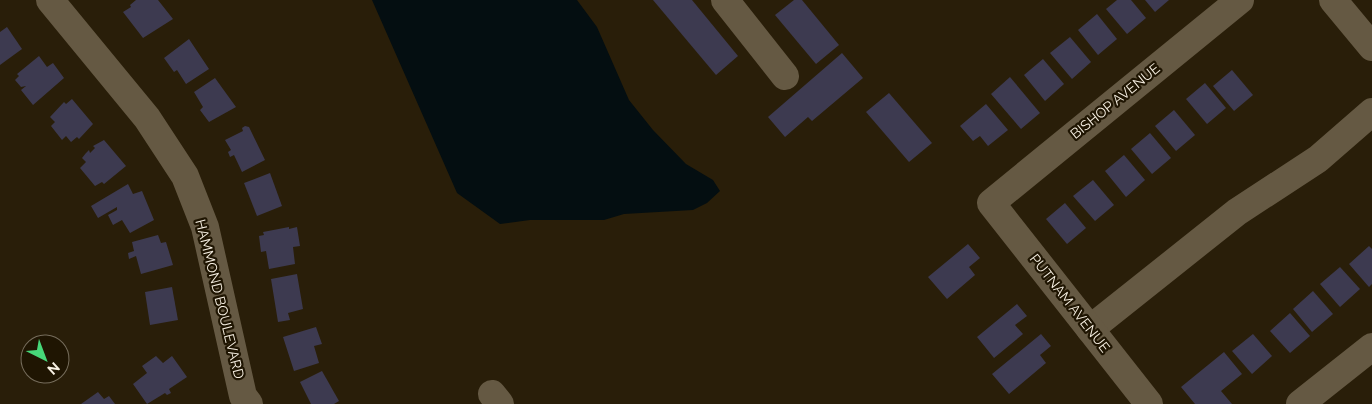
<svg xmlns="http://www.w3.org/2000/svg" width="1372" height="404" viewBox="0 0 1372 404" font-family="Raleway,sans-serif">
  <style>
    .water { fill: #040e11 }
    .building { fill: #3d3a50 }
    .lines { fill: none; stroke-linecap: round; stroke-linejoin: round }
    .minor { stroke: #655943; stroke-width: 28 }
    .labels { text-anchor: middle; stroke-width: 4.5; stroke-linejoin: round; paint-order: stroke }
    .street-label { font-size: 14px; fill: #f8f1e4; stroke: #1f1502 }
  </style>
  <rect width="100%" height="100%" fill="#291e09"/>
  <path class="water" d="M372 0H577L597 27 629 100 653 130 686 164 713 180 720 191 707 203 693 210 624 214 604 220H530L500 224 457 193Z"/>
  <g class="building">
    <path d="M136 0H158L173 19 143 38 123 12 131 7 130 5Z"/>
    <path d="M653 0H692L738 56 716 75Z"/>
    <path d="M794 0H802L839 45 816 64 775 15Z"/>
    <path d="M1117 0H1131L1146 18 1127 34 1106 9Z"/>
    <path d="M1145 0H1169L1155 12Z"/>
    <path d="M1097 14 1117 39 1098 55 1078 30Z"/>
    <path d="M7 27 22 49 0 65V32Z"/>
    <path d="M1070 37 1091 62 1072 79 1050 53Z"/>
    <path d="M189 39 209 69 186 84 177 70 174 72 164 58Z"/>
    <path d="M842 53 863 78 812 121 808 117 785 137 768 117Z"/>
    <path d="M39 56 47 67 53 63 64 78 33 105 21 90 26 86 21 87 15 80 19 76 17 74Z"/>
    <path d="M1043 59 1064 84 1045 101 1024 75Z"/>
    <path d="M1232 70 1253 95 1234 111 1213 86Z"/>
    <path d="M1010 77 1040 113 1021 129 991 94Z"/>
    <path d="M215 78 236 107 209 122 200 110 203 107 194 92Z"/>
    <path d="M1205 83 1226 108 1207 124 1186 99Z"/>
    <path d="M889 93 932 143 909 162 866 112Z"/>
    <path d="M72 99 93 124 79 139 77 137 71 142 66 136 62 140 51 126 55 122 50 117 64 102 66 104Z"/>
    <path d="M986 104 1008 130 988 146 980 136 973 141 960 126Z"/>
    <path d="M1174 110 1195 135 1176 151 1155 126Z"/>
    <path d="M245 126 249 127 265 160 242 172 234 155 230 157 228 152 231 150 225 140 243 131 242 128Z"/>
    <path d="M1150 133 1171 158 1152 174 1131 149Z"/>
    <path d="M104 140 126 166 104 184 102 182 95 186 80 168 86 162 82 158 86 153 89 150 90 153 95 148 93 146Z"/>
    <path d="M1124 155 1145 180 1126 197 1105 171Z"/>
    <path d="M270 173 282 206 257 216 244 183Z"/>
    <path d="M1093 180 1114 205 1095 221 1073 196Z"/>
    <path d="M128 184 133 194 142 191 154 220 130 233 122 220 113 225 108 215 117 210V207L98 218 91 206Z"/>
    <path d="M1065 203 1086 228 1067 244 1046 219Z"/>
    <path d="M289 227V229L297 227 300 246 293 247 295 264 269 269 266 251 261 252 259 236 264 235 263 232Z"/>
    <path d="M158 235 161 243 166 242 173 265 141 274 136 256 129 259 128 253 134 251 132 242Z"/>
    <path d="M968 244 980 258 969 267 975 275 947 299 928 277Z"/>
    <path d="M1369 246 1372 249V284L1369 287 1349 264Z"/>
    <path d="M1340 267 1360 289 1340 307 1320 284Z"/>
    <path d="M297 274 303 309 288 313 290 320 278 322 271 279Z"/>
    <path d="M172 287 178 320 150 325 145 292Z"/>
    <path d="M1313 291 1333 314 1312 332 1293 309Z"/>
    <path d="M1017 304 1027 316 1015 325 1023 334 994 358 977 337Z"/>
    <path d="M1290 313 1310 336 1290 353 1270 331Z"/>
    <path d="M316 327 322 344 314 346 319 363 294 371 283 337Z"/>
    <path d="M1041 334 1051 346 1040 355 1046 363 1009 394 992 374Z"/>
    <path d="M1253 334 1272 356 1252 374 1232 351Z"/>
    <path d="M1224 352 1242 374 1221 391 1232 404H1195L1181 387Z"/>
    <path d="M156 356 163 363 172 356 187 377 169 389 171 393 167 395 165 393 147 404 133 384 147 373 142 366Z"/>
    <path d="M322 371 339 401 334 404H311L300 382Z"/>
    <path d="M98 392 104 399 109 396 115 404H81Z"/>
  </g>
  <g class="lines">
    <g class="minor">
      <path d="M50 0 147 118 185 176 205 227 243 396 249 404"/>
      <path d="M725 0 785 76"/>
      <path d="M1333 0 1372 47"/>
      <path d="M1090 329 1237 212 1318 159 1372 112"/>
      <path d="M492 394 500 404"/>
      <path d="M1149 404 991 203 1240 0"/>
      <path d="M1300 404 1372 347"/>
    </g>
  </g>
  <g class="labels">
    <g class="street-label">
      <text transform="translate(1115 101) rotate(-39)" y="5">BISHOP AVENUE</text>
      <text transform="translate(220 299) rotate(76)" y="5">HAMMOND BOULEVARD</text>
      <text transform="translate(1070 303) rotate(52)" y="5">PUTNAM AVENUE</text>
    </g>
  </g>
  <g transform="translate(45 359) rotate(138)"><circle r="24" fill="#1f1502" stroke="#766d5c"/>
  <path d="M0-4L9 19L0 12L-9 19Z" fill="#47d779"/>
  <text y="-8" font-size="14" font-weight="bold" text-anchor="middle" fill="#f8f1e4">N</text>
  </g>
</svg>
